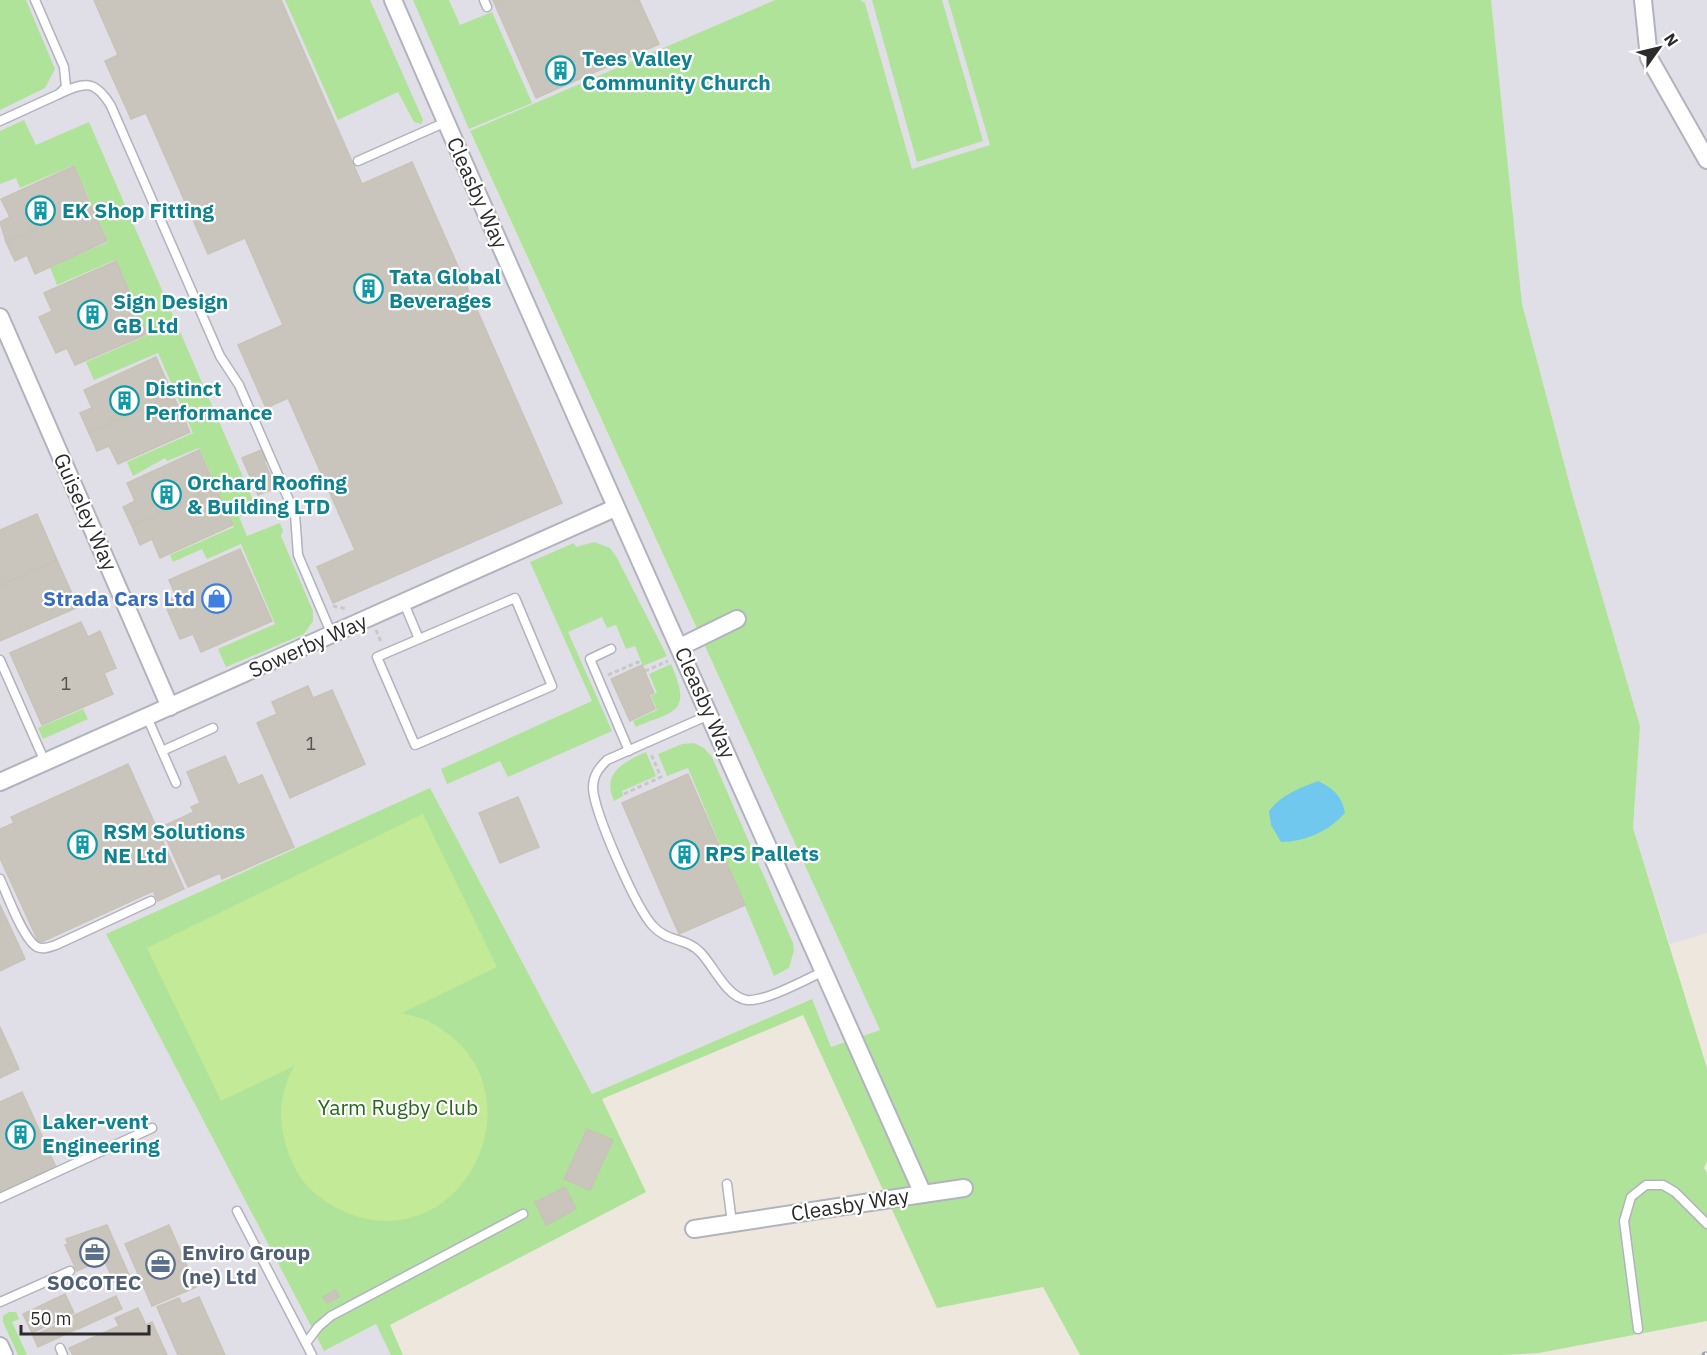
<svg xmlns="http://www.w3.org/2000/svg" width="1707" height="1355" viewBox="0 0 1707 1355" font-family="'IBM Plex Sans',sans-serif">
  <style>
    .industrial { fill: #e0dee6 }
    .green { fill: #b0e39a }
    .pitch { fill: #c3ea96 }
    .water { fill: #71c8ee }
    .building { fill: #c9c5bc; stroke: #c8c3b7; stroke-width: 1.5 }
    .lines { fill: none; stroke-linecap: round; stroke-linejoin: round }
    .lane-casing { stroke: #b1b3bf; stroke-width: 11 }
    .street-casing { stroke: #b1b3bf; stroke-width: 20 }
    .path { stroke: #c8c8c8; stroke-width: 3; stroke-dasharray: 4.5 3; stroke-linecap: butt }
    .lane { stroke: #fff; stroke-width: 8 }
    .street { stroke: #fff; stroke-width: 16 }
    .rail-casing { stroke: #a0a2b5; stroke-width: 7 }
    .rail { stroke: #fff; stroke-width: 4.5; stroke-dasharray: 14; stroke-linecap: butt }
    .labels { text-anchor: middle; stroke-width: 4.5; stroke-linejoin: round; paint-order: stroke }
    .number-label { font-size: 18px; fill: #52524f }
    .culture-label { font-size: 21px; font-weight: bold; fill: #0d838f; stroke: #fff; text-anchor: start }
    .street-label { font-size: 21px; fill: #2b2b2b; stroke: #fff }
    .shop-label { font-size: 21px; font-weight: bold; fill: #366cbe; stroke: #fff; text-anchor: end }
    .park-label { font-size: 21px; fill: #28691b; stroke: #fff }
    .service-label { font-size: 21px; font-weight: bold; fill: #4e5e75; stroke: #fff; text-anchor: start }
  </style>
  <rect width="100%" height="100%" fill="#ede7de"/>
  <g class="industrial">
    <path d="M0 0H775L470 132 880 1030 831 1047 811 999 592 1094 430 788 106 934 324 1351 377 1324 391 1355H0Z"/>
    <path d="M860 0H948L990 145 912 170 865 3Z"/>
    <path d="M1491 0H1707V933L1670 944 1633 828 1640 726 1573 497 1522 304Z"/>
  </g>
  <g class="green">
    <path d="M0 0H26L55 69 45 88 0 110Z"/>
    <path d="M285 0H370L423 120 421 124 414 122 398 92 338 120Z"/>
    <path d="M413 0H449L460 25 492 12 532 103 469 129Z"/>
    <path d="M775 0H860L865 3 912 169 990 145 948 0H1491L1522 304 1573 497 1640 726 1633 828 1707 1068V1161L1704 1168 1707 1173V1321L1539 1353 1502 1355H1080L1043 1287 937 1308 803 1015 602 1099 646 1192 390 1325 403 1355H391L376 1324 324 1351 106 934 430 788 592 1094 812 999 831 1047 880 1030 470 131Z"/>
    <path d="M872 0H942L983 141 917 162Z"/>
    <path d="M24 120 36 145 89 122 257 509 239 517 247 536 280 523 283 531 281 536 313 611V621L304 634 226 667 218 649 275 624 241 544 207 559 202 549 173 562 170 555 234 527 199 448 167 461 165 458 133 476 127 462 193 433 158 353 94 380 86 362 148 335 115 260 57 285 50 267 108 242 74 165 20 188 16 178 0 184V131Z"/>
    <path d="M594 542 610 548 617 558 667 656 643 666 635 646 626 649 616 625 607 628 602 617 568 632 612 731 508 777 500 761 447 784 441 769 592 701 530 562 574 543 576 547Z"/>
    <path d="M671 664C693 715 674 710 636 727L633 721 657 710 651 696 657 693 649 674Z"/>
    <path d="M83 709 88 719 43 739 38 728Z"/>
    <path d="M694 743 704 748 712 757 793 943 794 950 789 968 774 976 688 768 667 776 658 754 682 744Z"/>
    <path d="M646 752 656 776 622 791 623 796 614 801C601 773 624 762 646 752Z"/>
    <path d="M9 1312H16L19 1319 12 1322 27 1355H18L3 1322V1316Z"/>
  </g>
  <path class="pitch" d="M423 814 497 967 402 1013C410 1016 420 1017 428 1021 551 1084 464 1265 343 1211 324 1202 306 1189 296 1170 278 1134 275 1102 294 1066L221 1101 147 948Z"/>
  <path class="water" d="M1318 781C1333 788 1342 796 1345 813 1329 831 1305 842 1281 842L1271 825 1269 811C1281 795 1300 788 1318 781Z"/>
  <g class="building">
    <path d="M94 0H281L362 184 412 162 562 503 333 603 317 567 355 550 288 398 266 408 238 345 283 325 245 238 208 254 146 113 131 119 105 61 118 55Z"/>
    <path d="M493 0H639L659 44 536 98Z"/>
    <path d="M74 166 90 204 6 242 0 222 10 217 1 199Z"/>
    <path d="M90 204 107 241 35 274 27 255 15 261 6 242Z"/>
    <path d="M116 261 147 334 75 365 67 348 56 353 39 317 52 311 44 293Z"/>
    <path d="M156 357 173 395 89 433 80 413 92 408 84 390Z"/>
    <path d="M173 395 190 432 118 464 109 446 97 451 89 433Z"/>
    <path d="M264 449 269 459 264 461 276 488 258 495 242 458Z"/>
    <path d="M199 450 216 488 132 526 123 507 135 501 127 483Z"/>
    <path d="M216 488 233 525 160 558 152 539 140 545 132 526Z"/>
    <path d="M37 514 57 560 0 586V530Z"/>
    <path d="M240 549 272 621 201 652 193 634 180 639 164 602 176 596 169 580Z"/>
    <path d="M57 560 78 607 0 641V586Z"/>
    <path d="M81 622 88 637 100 631 116 668 104 673 113 694 42 725 10 653Z"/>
    <path d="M642 665 654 693 649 695 655 709 630 721 611 679Z"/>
    <path d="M308 686 313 698 332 690 365 764 290 798 257 723 277 714 272 702Z"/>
    <path d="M225 756 238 785 262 775 294 847 222 879 220 873 188 887 161 827 194 812 191 807 200 803 187 772Z"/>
    <path d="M128 764 184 889 158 901 153 891 39 943 0 858V829L14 823 11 817Z"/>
    <path d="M688 774 745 905 679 934 622 803Z"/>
    <path d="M518 797 539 847 500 863 479 813Z"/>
    <path d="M0 905 25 959 0 971Z"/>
    <path d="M0 1027 19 1069 0 1078Z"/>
    <path d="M22 1092 56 1167 0 1192V1102Z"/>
    <path d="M587 1129 613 1140 590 1190 564 1179Z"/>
    <path d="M565 1187 576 1209 546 1225 535 1202Z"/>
    <path d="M107 1225 129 1275 114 1282 104 1259 77 1271 65 1245 68 1244 66 1239Z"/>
    <path d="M169 1225 196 1287 152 1306 125 1244Z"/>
    <path d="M336 1290 339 1297 327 1303 323 1297Z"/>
    <path d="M65 1294 74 1313 32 1333 23 1314Z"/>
    <path d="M116 1296 122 1309 78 1329 73 1316Z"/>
    <path d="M199 1297 225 1355H178L157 1307 179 1298 182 1304Z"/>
    <path d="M138 1308 146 1325 152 1322 167 1355H73L69 1348 119 1326 115 1318Z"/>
    <path d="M71 1318 77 1329 38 1347 33 1336Z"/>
  </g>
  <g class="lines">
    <defs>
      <g id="lane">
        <path d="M484 0 487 7"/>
        <path d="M59 94C84 82 95 79 111 106L220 356 239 385 295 514 298 555 332 635"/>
        <path d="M0 121 59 94 66 87 64 67 35 0"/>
        <path d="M358 161 446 122"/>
        <path d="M404 603 419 639 515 598 552 686 415 745 377 657 419 639"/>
        <path d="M611 649 590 659 629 751"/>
        <path d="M0 660 45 762"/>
        <path d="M709 715 607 760C599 768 593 775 593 788 594 812 636 908 653 926 667 942 687 938 700 952 714 966 726 997 747 1000 765 1002 807 979 824 971"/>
        <path d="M147 717 176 783"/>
        <path d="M162 751 213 728"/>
        <path d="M0 879C7 894 23 939 37 947 44 950 50 947 56 945L151 901"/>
        <path d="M727 1184 732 1223"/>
        <path d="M0 1198 152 1128"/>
        <path d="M237 1211 312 1355"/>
        <path d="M0 1302 70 1271"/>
        <path d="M1638 1329 1624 1221 1631 1197 1646 1185H1663L1675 1192 1707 1224"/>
        <path d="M306 1343 318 1327 331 1316 523 1214"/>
        <path d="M60 1348 63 1355"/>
      </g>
      <g id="street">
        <path d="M393 0C566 400 746 796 923 1194L694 1229"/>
        <path d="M1643 0 1649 58 1707 160"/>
        <path d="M0 317 170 707"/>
        <path d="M680 647 737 619"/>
        <path d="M0 782 615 508"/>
        <path d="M923 1194 964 1188"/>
        <path d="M0 1346 4 1355"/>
      </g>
    </defs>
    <use href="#lane" class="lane-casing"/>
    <use href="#street" class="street-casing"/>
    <g class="path">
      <path d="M333 606 347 609"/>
      <path d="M376 630 382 644"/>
      <path d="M645 671 668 661"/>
      <path d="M608 675 638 662 640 666"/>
      <path d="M624 794 661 777 651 754"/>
    </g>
    <use href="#lane" class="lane"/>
    <use href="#street" class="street"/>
    <defs>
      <path id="rail" d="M1705 1355H1707"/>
    </defs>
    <use href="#rail" class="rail-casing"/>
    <use href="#rail" class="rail"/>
  </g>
  <defs>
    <symbol id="building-ring" viewBox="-11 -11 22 22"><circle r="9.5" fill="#fff" stroke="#0f9aa8" stroke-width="1.5"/><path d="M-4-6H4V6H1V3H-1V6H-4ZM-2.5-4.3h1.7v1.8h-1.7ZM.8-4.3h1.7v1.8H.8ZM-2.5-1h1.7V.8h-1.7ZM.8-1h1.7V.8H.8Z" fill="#0f9aa8"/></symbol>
    <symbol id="shop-ring" viewBox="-11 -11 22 22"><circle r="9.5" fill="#fff" stroke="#3f7fe0" stroke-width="1.5"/><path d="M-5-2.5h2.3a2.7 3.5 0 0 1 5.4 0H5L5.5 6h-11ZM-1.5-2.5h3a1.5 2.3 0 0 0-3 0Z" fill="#3f7fe0"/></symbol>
    <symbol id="office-ring" viewBox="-11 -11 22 22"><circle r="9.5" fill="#fff" stroke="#5c6f8a" stroke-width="1.5"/><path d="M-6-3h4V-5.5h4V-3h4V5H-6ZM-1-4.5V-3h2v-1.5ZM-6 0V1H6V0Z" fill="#5c6f8a"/></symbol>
  </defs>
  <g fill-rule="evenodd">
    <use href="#building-ring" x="544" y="54" width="33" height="33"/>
    <use href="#building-ring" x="24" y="194" width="33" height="33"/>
    <use href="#building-ring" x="352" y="272" width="33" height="33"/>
    <use href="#building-ring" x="76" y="298" width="33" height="33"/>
    <use href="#building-ring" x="108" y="384" width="33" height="33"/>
    <use href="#building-ring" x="150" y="478" width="33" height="33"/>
    <use href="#shop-ring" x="200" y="582" width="33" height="33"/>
    <use href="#building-ring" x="66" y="828" width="33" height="33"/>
    <use href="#building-ring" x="668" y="838" width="33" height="33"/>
    <use href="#building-ring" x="4" y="1118" width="33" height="33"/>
    <use href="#office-ring" x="78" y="1236" width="33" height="33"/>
    <use href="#office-ring" x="144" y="1248" width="33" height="33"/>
  </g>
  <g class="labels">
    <g class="number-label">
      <text x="66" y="690">1</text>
      <text x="311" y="750">1</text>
    </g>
    <g class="culture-label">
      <text x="582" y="66">Tees Valley<tspan x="582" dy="24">Community Church</tspan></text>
      <text x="62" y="218">EK Shop Fitting</text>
      <text x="389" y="284">Tata Global<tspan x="389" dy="24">Beverages</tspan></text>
      <text x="113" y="309">Sign Design<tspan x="113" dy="24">GB Ltd</tspan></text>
      <text x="145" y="396">Distinct<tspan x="145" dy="24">Performance</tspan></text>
      <text x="187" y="490">Orchard Roofing<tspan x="187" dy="24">&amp; Building LTD</tspan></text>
      <text x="103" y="839">RSM Solutions<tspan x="103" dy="24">NE Ltd</tspan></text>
      <text x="705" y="861">RPS Pallets</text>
      <text x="42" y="1129">Laker-vent<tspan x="42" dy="24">Engineering</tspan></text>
    </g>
    <g class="street-label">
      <text transform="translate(477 193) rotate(66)" y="7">Cleasby Way</text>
      <text transform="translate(85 512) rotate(66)" y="7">Guiseley Way</text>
      <text transform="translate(308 646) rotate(-24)" y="7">Sowerby Way</text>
      <text transform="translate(705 703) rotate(66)" y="7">Cleasby Way</text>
      <text transform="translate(850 1205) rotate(-9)" y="7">Cleasby Way</text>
    </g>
    <g class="shop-label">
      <text x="195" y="606">Strada Cars Ltd</text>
    </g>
    <g class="park-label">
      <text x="398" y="1115">Yarm Rugby Club</text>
    </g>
    <g class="service-label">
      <text x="182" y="1260">Enviro Group<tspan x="182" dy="24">(ne) Ltd</tspan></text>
      <text x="94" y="1290" text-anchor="middle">SOCOTEC</text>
    </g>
  </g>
  <g transform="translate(1659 48) rotate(56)" stroke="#ffffff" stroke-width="4.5" paint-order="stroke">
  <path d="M0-4.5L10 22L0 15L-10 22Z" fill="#2b2b2b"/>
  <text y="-9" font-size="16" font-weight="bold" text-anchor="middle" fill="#2b2b2b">N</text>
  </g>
  <path d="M21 1325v9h128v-9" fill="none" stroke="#2b2b2b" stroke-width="3"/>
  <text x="30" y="1325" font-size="18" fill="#2b2b2b" stroke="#ffffff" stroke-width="4.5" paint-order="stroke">50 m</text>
</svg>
